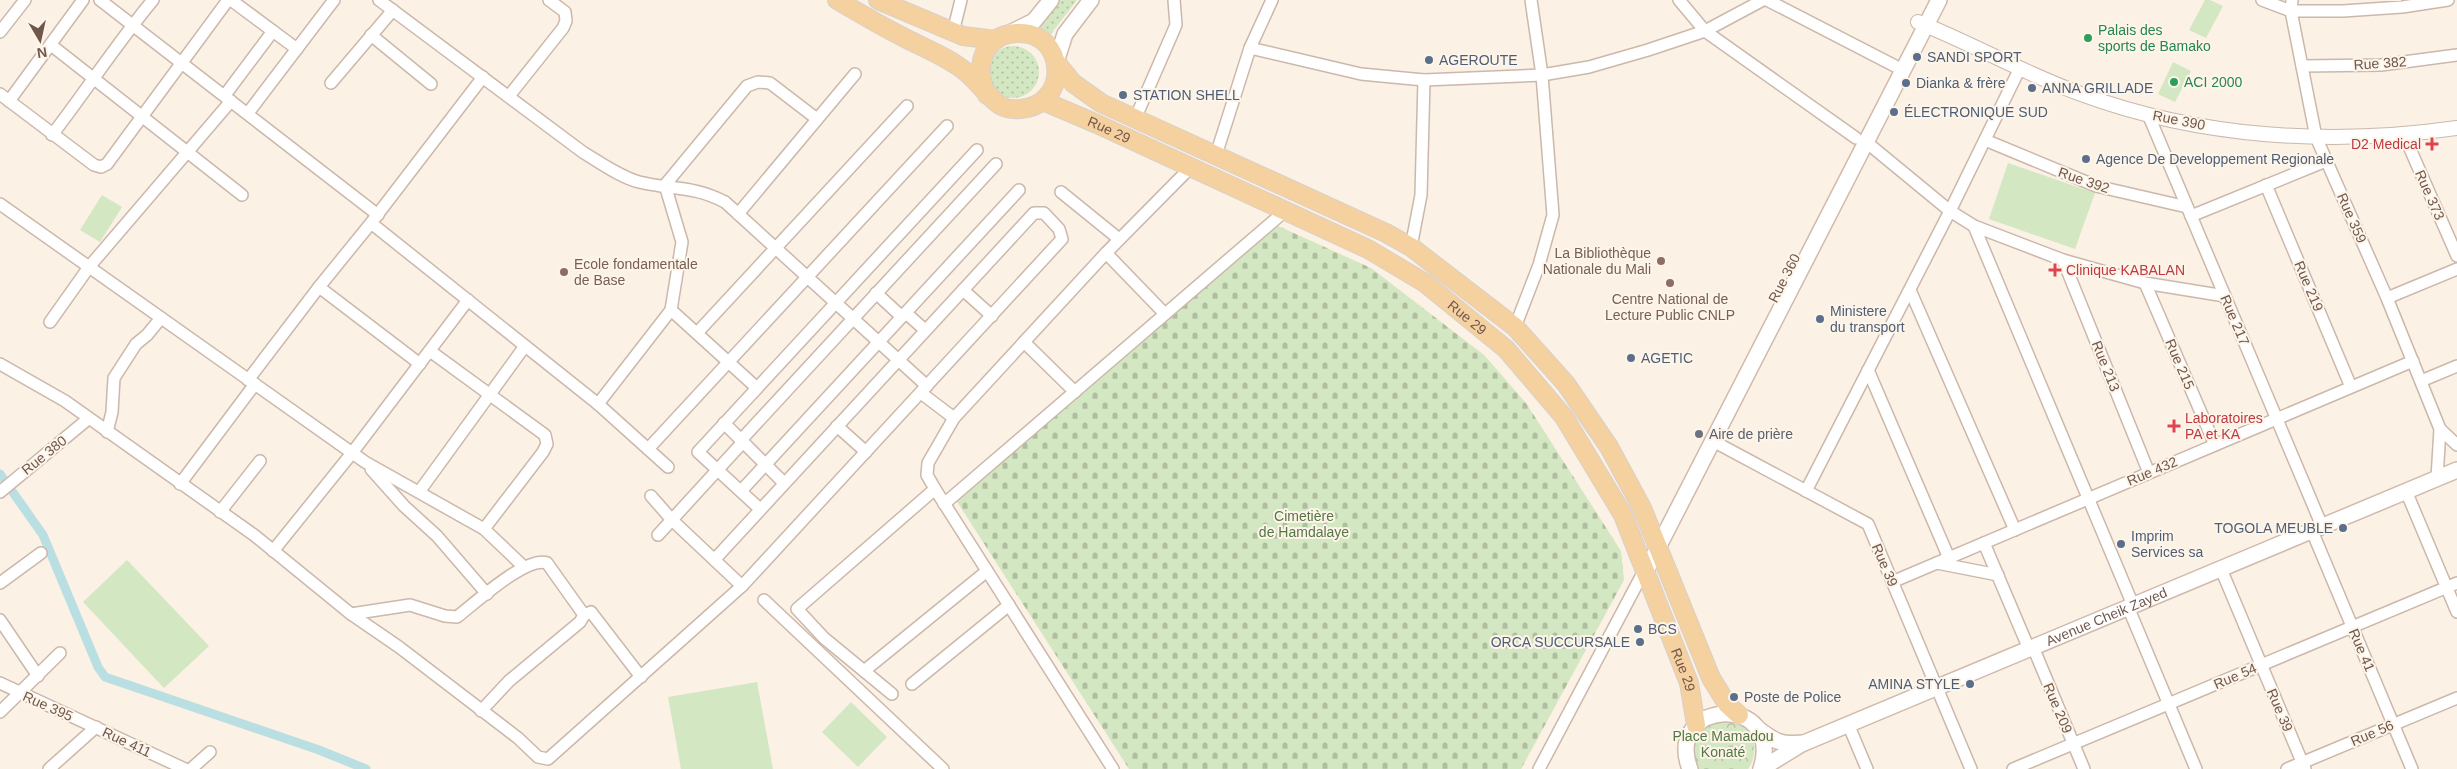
<svg xmlns="http://www.w3.org/2000/svg" width="2457" height="769" viewBox="0 0 2457 769" font-family="Helvetica,sans-serif">
  <style>
    .grass { fill: url(#grass-dots) }
    .cemetery { fill: url(#cemetery-stones) }
    .park { fill: url(#park-crowns) }
    .pitch { fill: #d4e7c3 }
    .lines { fill: none; stroke-linecap: round; stroke-linejoin: round }
    .canal { stroke: #badfe3; stroke-width: 9 }
    .minor-casing { stroke: #cbb8ab; stroke-width: 14 }
    .tertiary-casing { stroke: #cbb8ab; stroke-width: 16 }
    .secondary-casing { stroke: #d0baab; stroke-width: 18 }
    .primary-casing { stroke: #d7d0cd; stroke-width: 20 }
    .minor { stroke: #fff; stroke-width: 11 }
    .tertiary { stroke: #fff; stroke-width: 14 }
    .secondary { stroke: #fff; stroke-width: 15 }
    .primary { stroke: #f6d1a0; stroke-width: 18 }
    .leisure-dot { fill: #2e9e5b; stroke: #fef5ea; stroke-width: 2 }
    .service-dot { fill: #5c6f8a; stroke: #fef5ea; stroke-width: 2 }
    .health-dot { fill: #e0444e; stroke: #fef5ea; stroke-width: 2 }
    .education-dot { fill: #8d6e63; stroke: #fef5ea; stroke-width: 2 }
    .worship-dot { fill: #6b7280; stroke: #fef5ea; stroke-width: 2 }
    .labels { text-anchor: middle; stroke-width: 4; stroke-linejoin: round; paint-order: stroke }
    .leisure-label { font-size: 14px; fill: #27864d; stroke: #fef5ea; text-anchor: start }
    .service-label { font-size: 14px; fill: #4e5e75; stroke: #fef5ea; text-anchor: start }
    .street-label { font-size: 14px; fill: #71574b; stroke: #fef5ea }
    .health-label { font-size: 14px; fill: #be3a42; stroke: #fef5ea; text-anchor: start }
    .education-label { font-size: 14px; fill: #785e54; stroke: #fef5ea; text-anchor: end }
    .worship-label { font-size: 14px; fill: #5b616d; stroke: #fef5ea; text-anchor: start }
    .park-label { font-size: 14px; fill: #574; stroke: #fef5ea }
  </style>
  <defs>
    <pattern id="grass-dots" width="8" height="8" patternUnits="userSpaceOnUse" patternTransform="scale(1.25)"><rect width="8" height="8" fill="#d4e7c3"/><path d="M2 2h.1M6 6h.1" fill="none" stroke="#b0bea0" stroke-width="1.8" stroke-linecap="round"/></pattern>
    <pattern id="cemetery-stones" width="16" height="16" patternUnits="userSpaceOnUse" patternTransform="scale(1.25)"><rect width="16" height="16" fill="#d4e7c3"/><path d="M2 7V4a2 2 0 0 1 4 0v3zM10 15v-3a2 2 0 0 1 4 0v3z" fill="#b0bea0"/></pattern>
    <pattern id="park-crowns" width="20" height="18" patternUnits="userSpaceOnUse" patternTransform="scale(1.25)"><rect width="20" height="18" fill="#d4e7c3"/><path d="M2 6a3 3 0 1 1 6 0M12 15a3 3 0 1 1 6 0" fill="none" stroke="#b0bea0"/></pattern>
  </defs>
  <rect width="100%" height="100%" fill="#fbf1e4"/>
  <g class="grass">
    <path d="M1058 0H1077L1047 39 1035 30Z"/>
    <circle cx="1013" cy="72" r="26"/>
  </g>
  <path class="cemetery" d="M1276 225 1371 268 1484 355 1526 403 1621 551 1624 580 1521 769H1129L956 500Z"/>
  <path class="park" d="M1720 719C1727 720 1734 721 1740 724 1757 731 1758 756 1748 769H1697C1683 741 1696 730 1720 719Z"/>
  <g class="pitch">
    <path d="M2205 0H2210L2223 6 2206 38 2189 30Z"/>
    <path d="M2173 62 2191 71 2175 102 2158 94Z"/>
    <path d="M2008 163 2095 193 2075 249 1989 219Z"/>
    <path d="M102 195 122 207 100 242 80 230Z"/>
    <path d="M127 560 209 646 164 688 83 602Z"/>
    <path d="M757 682 773 769H681L668 697Z"/>
    <path d="M851 702 887 737 858 767 822 732Z"/>
  </g>
  <g class="lines">
    <path class="canal" d="M0 474 43 535 98 667 105 677 319 750 366 769"/>
    <defs>
      <g id="minor">
        <path d="M100 0 378 215"/>
        <path d="M231 0 297 49"/>
        <path d="M379 0 584 153C601 163 620 177 639 182 672 190 692 185 725 202L927 386"/>
        <path d="M1679 0 1705 31 1856 138"/>
        <path d="M1767 0 1895 66"/>
        <path d="M2262 0 2291 11H2343L2402 7 2448 0"/>
        <path d="M2292 0 2291 11 2316 137 2387 298 2440 429 2437 478"/>
        <path d="M0 32 25 0"/>
        <path d="M953 32 961 0"/>
        <path d="M371 35 431 84"/>
        <path d="M51 45 242 195"/>
        <path d="M1250 48 1361 74 1424 80 1542 75 1589 67 1648 50 1705 31 1763 0"/>
        <path d="M2302 66 2381 65 2457 55"/>
        <path d="M483 77 371 223 598 404"/>
        <path d="M331 83 393 10"/>
        <path d="M0 94 94 165 101 167 107 164 228 0"/>
        <path d="M225 95 273 31"/>
        <path d="M509 96 563 28 566 21 565 12 549 0"/>
        <path d="M9 101 83 0"/>
        <path d="M248 113 334 0"/>
        <path d="M2148 114 2322 526"/>
        <path d="M1135 119 1176 25 1174 0"/>
        <path d="M52 135C86 91 117 43 153 0"/>
        <path d="M2404 135 2457 256"/>
        <path d="M1985 140 2096 186 2187 207"/>
        <path d="M1865 141 1950 211 1974 226 2063 260 2145 283 2225 296"/>
        <path d="M1216 155 1250 48 1272 0"/>
        <path d="M2266 185 2351 387"/>
        <path d="M1061 192 1119 239"/>
        <path d="M0 204 365 462 484 529 524 567"/>
        <path d="M738 214 855 74"/>
        <path d="M2191 216 2326 161"/>
        <path d="M371 223 319 287 420 364"/>
        <path d="M1974 226 2133 605"/>
        <path d="M1411 247 1421 195 1424 80"/>
        <path d="M1106 253 1165 314"/>
        <path d="M2063 260 2149 473"/>
        <path d="M2145 283 2215 445"/>
        <path d="M963 290 992 316"/>
        <path d="M1910 290 2015 530"/>
        <path d="M876 293 902 317"/>
        <path d="M2387 298 2457 269"/>
        <path d="M671 310 757 388"/>
        <path d="M906 313 925 330"/>
        <path d="M50 322 89 267 231 101"/>
        <path d="M1515 327 1539 265 1553 215 1542 75 1531 0"/>
        <path d="M697 333 907 106"/>
        <path d="M1024 342 1075 392"/>
        <path d="M430 351 545 435 547 444 543 452 484 529"/>
        <path d="M0 364 65 401 254 535 351 614 399 647 518 738 538 757 548 759 742 586 1062 239 1059 229 1044 213H1034L715 559"/>
        <path d="M1868 370 1949 558"/>
        <path d="M248 380 319 287"/>
        <path d="M2421 381 2457 366"/>
        <path d="M921 393 954 418"/>
        <path d="M724 423 784 483"/>
        <path d="M837 426 866 452"/>
        <path d="M2440 429 2457 445"/>
        <path d="M107 432 112 412 114 378 136 344 147 335 161 318"/>
        <path d="M741 440 996 164"/>
        <path d="M1711 440 1868 524 1971 769"/>
        <path d="M648 449 598 404 671 310 682 242 665 185 747 86 758 82 770 83 817 119"/>
        <path d="M668 467 648 449 947 126"/>
        <path d="M371 469 404 506 437 536 487 594"/>
        <path d="M180 484 255 384"/>
        <path d="M741 491 1019 190"/>
        <path d="M1806 491 1950 211 2019 70"/>
        <path d="M2406 491 2457 612"/>
        <path d="M0 492 88 419"/>
        <path d="M419 492 525 346"/>
        <path d="M651 496 672 520 742 586"/>
        <path d="M944 504 1285 211"/>
        <path d="M760 509 698 452 977 150"/>
        <path d="M220 512 260 461"/>
        <path d="M2312 531 2412 769"/>
        <path d="M658 535 743 442"/>
        <path d="M1984 543 2029 649"/>
        <path d="M273 551 352 453 468 300"/>
        <path d="M1937 563 1998 575"/>
        <path d="M2221 569 2305 769"/>
        <path d="M1892 582 2413 361"/>
        <path d="M0 583 41 553"/>
        <path d="M764 600 943 769"/>
        <path d="M2128 607 2196 769"/>
        <path d="M351 614 410 605 445 616 457 617C475 603 526 556 547 563L584 615"/>
        <path d="M0 620 38 676"/>
        <path d="M2033 647 2084 769"/>
        <path d="M864 671 987 571"/>
        <path d="M0 683 185 769"/>
        <path d="M912 684 1009 605"/>
        <path d="M892 694 824 638 797 609 935 489"/>
        <path d="M481 711 509 681 580 622 584 615 591 612 641 677"/>
        <path d="M0 712 60 653"/>
        <path d="M1848 724 1867 769"/>
        <path d="M49 769 96 727"/>
        <path d="M191 769 210 752"/>
        <path d="M1113 769 935 489 927 475 928 463 954 418 1106 253 1191 167"/>
        <path d="M1539 769 1645 569"/>
        <path d="M2013 769 2457 583"/>
        <path d="M2287 769 2457 698"/>
      </g>
      <path id="tertiary" d="M1918 22C1973 44 2025 74 2081 94 2200 138 2332 146 2457 128"/>
      <g id="secondary">
        <path d="M1008 34 1034 21 1051 0"/>
        <path d="M1056 62 1065 34 1091 0"/>
        <path d="M1646 571 1939 0"/>
        <path id="s1" d="M1757 728C1775 742 1781 745 1804 743L2457 470"/>
        <path d="M1690 769C1663 699 1785 692 1761 769"/>
        <path d="M1761 769 1803 743"/>
      </g>
      <g id="primary">
        <path d="M837 0C859 13 881 26 903 37 924 48 948 57 966 72 977 81 985 93 996 102 1002 108 1012 110 1020 109 1072 105 1066 30 1017 33 982 35 974 67 987 95"/>
        <path d="M878 0 963 36 996 40"/>
        <path d="M1056 62 1073 83 1101 103 1386 233 1411 247 1515 327 1566 384 1609 447 1642 508 1711 678 1727 704 1739 715"/>
        <path id="s2" d="M1043 101 1097 124 1368 249 1425 283 1506 349 1564 417 1623 515 1689 683 1696 725"/>
      </g>
    </defs>
    <use href="#minor" class="minor-casing"/>
    <use href="#tertiary" class="tertiary-casing"/>
    <use href="#secondary" class="secondary-casing"/>
    <use href="#primary" class="primary-casing"/>
    <use href="#minor" class="minor"/>
    <use href="#tertiary" class="tertiary"/>
    <use href="#secondary" class="secondary"/>
    <use href="#primary" class="primary"/>
  </g>
  <g class="leisure-dot">
    <circle cx="2088" cy="38" r="5"/>
    <circle cx="2174" cy="82" r="5"/>
  </g>
  <g class="service-dot">
    <circle cx="1917" cy="57" r="5"/>
    <circle cx="1429" cy="60" r="5"/>
    <circle cx="1906" cy="83" r="5"/>
    <circle cx="2032" cy="88" r="5"/>
    <circle cx="1123" cy="95" r="5"/>
    <circle cx="1894" cy="112" r="5"/>
    <circle cx="2086" cy="159" r="5"/>
    <circle cx="1820" cy="319" r="5"/>
    <circle cx="1631" cy="358" r="5"/>
    <circle cx="2343" cy="528" r="5"/>
    <circle cx="2121" cy="544" r="5"/>
    <circle cx="1638" cy="629" r="5"/>
    <circle cx="1640" cy="642" r="5"/>
    <circle cx="1970" cy="684" r="5"/>
    <circle cx="1734" cy="697" r="5"/>
  </g>
  <g class="health-dot">
    <path d="M2429.5 136.5h5v5h5v5h-5v5h-5v-5h-5v-5h5z"/>
    <path d="M2052.5 262.5h5v5h5v5h-5v5h-5v-5h-5v-5h5z"/>
    <path d="M2171.5 418.5h5v5h5v5h-5v5h-5v-5h-5v-5h5z"/>
  </g>
  <g class="education-dot">
    <circle cx="1661" cy="261" r="5"/>
    <circle cx="564" cy="272" r="5"/>
    <circle cx="1670" cy="283" r="5"/>
  </g>
  <circle class="worship-dot" cx="1699" cy="434" r="5"/>
  <g class="labels">
    <g class="leisure-label">
      <text x="2098" y="35">Palais des<tspan x="2098" dy="16">sports de Bamako</tspan></text>
      <text x="2184" y="87">ACI 2000</text>
    </g>
    <g class="service-label">
      <text x="1927" y="62">SANDI SPORT</text>
      <text x="1439" y="65">AGEROUTE</text>
      <text x="1916" y="88">Dianka &amp; frère</text>
      <text x="2042" y="93">ANNA GRILLADE</text>
      <text x="1133" y="100">STATION SHELL</text>
      <text x="1904" y="117">ÉLECTRONIQUE SUD</text>
      <text x="2096" y="164">Agence De Developpement Regionale</text>
      <text x="1830" y="316">Ministere<tspan x="1830" dy="16">du transport</tspan></text>
      <text x="1641" y="363">AGETIC</text>
      <text x="2333" y="533" text-anchor="end">TOGOLA MEUBLE</text>
      <text x="2131" y="541">Imprim<tspan x="2131" dy="16">Services sa</tspan></text>
      <text x="1648" y="634">BCS</text>
      <text x="1630" y="647" text-anchor="end">ORCA SUCCURSALE</text>
      <text x="1960" y="689" text-anchor="end">AMINA STYLE</text>
      <text x="1744" y="702">Poste de Police</text>
    </g>
    <g class="street-label">
      <text transform="translate(2380 63) rotate(-4)" y="5">Rue 382</text>
      <text transform="translate(2179 120) rotate(11)" y="5">Rue 390</text>
      <text dy="5" stroke="none"><textPath href="#s2" startOffset="72">Rue 29</textPath></text>
      <text transform="translate(2084 180) rotate(19)" y="5">Rue 392</text>
      <text transform="translate(2430 195) rotate(66)" y="5">Rue 373</text>
      <text transform="translate(2352 218) rotate(66)" y="5">Rue 359</text>
      <text transform="translate(1784 278) rotate(-63)" y="5">Rue 360</text>
      <text transform="translate(2309 286) rotate(67)" y="5">Rue 219</text>
      <text dy="5" stroke="none"><textPath href="#s2" startOffset="478">Rue 29</textPath></text>
      <text transform="translate(2235 320) rotate(67)" y="5">Rue 217</text>
      <text transform="translate(2180 364) rotate(67)" y="5">Rue 215</text>
      <text transform="translate(2106 366) rotate(68)" y="5">Rue 213</text>
      <text transform="translate(44 455) rotate(-39)" y="5">Rue 380</text>
      <text transform="translate(2152 471) rotate(-23)" y="5">Rue 432</text>
      <text transform="translate(1885 565) rotate(67)" y="5">Rue 39</text>
      <text dy="5" stroke="none"><textPath href="#s1" startOffset="379">Avenue Cheik Zayed</textPath></text>
      <text transform="translate(2362 650) rotate(67)" y="5">Rue 41</text>
      <text dy="5" stroke="none"><textPath href="#s2" startOffset="898">Rue 29</textPath></text>
      <text transform="translate(2235 676) rotate(-23)" y="5">Rue 54</text>
      <text transform="translate(48 706) rotate(24)" y="5">Rue 395</text>
      <text transform="translate(2058 708) rotate(67)" y="5">Rue 209</text>
      <text transform="translate(2280 710) rotate(67)" y="5">Rue 39</text>
      <text transform="translate(2372 733) rotate(-23)" y="5">Rue 56</text>
      <text transform="translate(127 742) rotate(25)" y="5">Rue 411</text>
    </g>
    <g class="health-label">
      <text x="2421" y="149" text-anchor="end">D2 Medical</text>
      <text x="2066" y="275">Clinique KABALAN</text>
      <text x="2185" y="423">Laboratoires<tspan x="2185" dy="16">PA et KA</tspan></text>
    </g>
    <g class="education-label">
      <text x="1651" y="258">La Bibliothèque<tspan x="1651" dy="16">Nationale du Mali</tspan></text>
      <text x="574" y="269" text-anchor="start">Ecole fondamentale<tspan x="574" dy="16">de Base</tspan></text>
      <text x="1670" y="304" text-anchor="middle">Centre National de<tspan x="1670" dy="16">Lecture Public CNLP</tspan></text>
    </g>
    <g class="worship-label">
      <text x="1709" y="439">Aire de prière</text>
    </g>
    <g class="park-label">
      <text x="1304" y="521">Cimetière<tspan x="1304" dy="16">de Hamdalaye</tspan></text>
      <text x="1723" y="741">Place Mamadou<tspan x="1723" dy="16">Konaté</tspan></text>
    </g>
  </g>
  <g transform="translate(40 40) rotate(171)" stroke="#fef5ea" stroke-width="4" paint-order="stroke">
  <path d="M0-4L9 19L0 12L-9 19Z" fill="#71574b"/>
  <text y="-8" font-size="14" font-weight="bold" text-anchor="middle" fill="#71574b">N</text>
  </g>
</svg>
